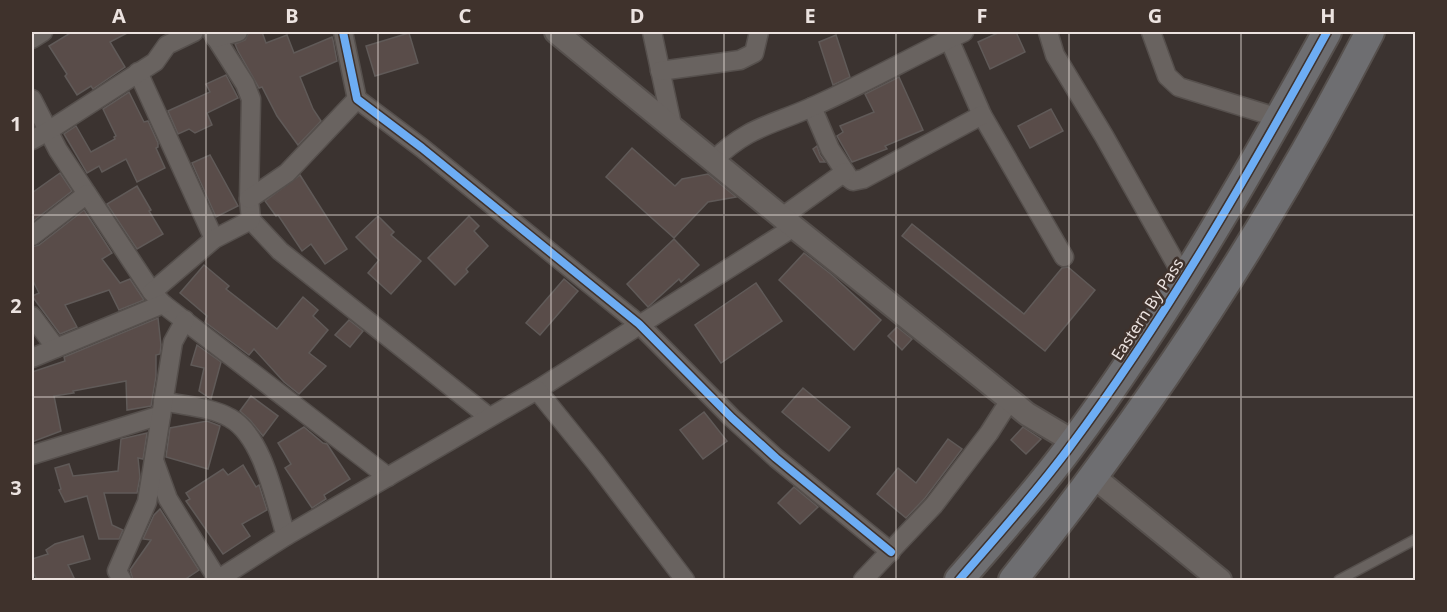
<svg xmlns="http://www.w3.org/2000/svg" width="1447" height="612" viewBox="0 0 1447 612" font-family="'Noto Sans',sans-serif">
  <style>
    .building { fill: #594c49; stroke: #605a58; stroke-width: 1.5 }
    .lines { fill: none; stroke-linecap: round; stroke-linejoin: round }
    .service-casing { stroke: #56504d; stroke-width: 12 }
    .minor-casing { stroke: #56504d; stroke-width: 21 }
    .tertiary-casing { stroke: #56504d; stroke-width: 26 }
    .primary-casing { stroke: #56504d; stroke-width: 32 }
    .service { stroke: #696360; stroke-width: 9 }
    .minor { stroke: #696360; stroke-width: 18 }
    .tertiary { stroke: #696360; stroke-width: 22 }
    .primary { stroke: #6e6e71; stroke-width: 28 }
    .cycleway-casing { stroke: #3f322c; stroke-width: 11 }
    .cycleway { stroke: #6dadf4; stroke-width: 8 }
    .grid { fill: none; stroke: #ece3e0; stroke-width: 1.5; stroke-opacity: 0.55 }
    .labels { text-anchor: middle; stroke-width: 5; stroke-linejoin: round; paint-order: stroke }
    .street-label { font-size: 16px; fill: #ece3e0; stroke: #3f322c }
    .neatline { fill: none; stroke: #ece3e0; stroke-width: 2 }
    .grid-label { font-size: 20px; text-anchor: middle; font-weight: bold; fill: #ece3e0 }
  </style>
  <rect width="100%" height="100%" fill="#3b3330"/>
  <g class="building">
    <path d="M72 32H129L110 42 125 67 93 89 91 86 77 95 65 76 67 74 49 46Z"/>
    <path d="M249 32H262L266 43 287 35 294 53 332 37 333 40 337 61 300 77 313 109 321 121 298 145 277 116 262 87 259 88 238 51 235 44 245 40Z"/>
    <path d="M1000 32H1016L1025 52 990 69 978 42Z"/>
    <path d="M409 33 418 63 375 76 366 46Z"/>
    <path d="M836 35 850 77 833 85 819 42Z"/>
    <path d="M226 75 238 98 207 113 212 125 195 133 189 129 178 134 168 111 210 92 206 84Z"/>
    <path d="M899 77 923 130 885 146 887 149 852 162 837 136 843 132 840 126 874 112 865 94Z"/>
    <path d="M129 92 144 122 148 121 158 143V147L156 148 165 168 137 182 126 159 102 172 99 166 87 173 64 134 76 126 91 152 115 139 114 137 116 136 103 109Z"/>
    <path d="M1051 109 1063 131 1030 148 1018 126Z"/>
    <path d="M817 146 820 155 825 162H820L813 149Z"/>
    <path d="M632 148 675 186 682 179 708 174 736 197 708 202 674 238 606 177Z"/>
    <path d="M210 155 238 206 216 217 192 163Z"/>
    <path d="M60 173 72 191 32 222V193Z"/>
    <path d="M300 175 347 249 325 264 311 244 302 251 278 215 276 216 265 201Z"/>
    <path d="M137 186 151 210 149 211 163 234 137 249 107 204Z"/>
    <path d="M84 210 112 253 102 259 120 283 130 279 144 300 119 310 109 290 65 305 77 327 60 334 32 296 39 293 32 279V247L39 245Z"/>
    <path d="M378 216 394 232 391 235 421 261 391 294 368 273 379 260 356 237Z"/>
    <path d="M469 216 479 226 474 231 488 246 466 269 468 272 455 285 428 258Z"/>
    <path d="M912 224 1024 314 1062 268 1068 267 1095 290 1045 351 902 236Z"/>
    <path d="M674 239 699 265 681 282 679 279 648 307 627 284Z"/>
    <path d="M804 253 832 275 881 320 854 350 779 280Z"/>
    <path d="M204 265 229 286 226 289 277 329 303 297 318 310 313 316 328 330 309 353 326 366 299 394 284 382 254 349 249 355 205 322 207 316 180 293Z"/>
    <path d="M564 279 578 291 540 335 526 323Z"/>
    <path d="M756 283 782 321 721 363 695 325Z"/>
    <path d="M158 318 161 345 160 354 156 355V376L151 406 127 410 126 381 73 391 74 393 54 396 61 431 32 442V372L65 361 64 357Z"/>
    <path d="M349 320 363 331 350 347 335 335Z"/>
    <path d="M897 327 912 339 902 350 888 336Z"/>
    <path d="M197 345 221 362 211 399 199 391 204 368 191 365Z"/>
    <path d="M803 388 850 427 829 451 782 412Z"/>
    <path d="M251 396 278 416 263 436 250 420 240 411Z"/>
    <path d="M704 412 727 441 703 459 680 430Z"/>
    <path d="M207 421 220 426 208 469 166 457 170 428Z"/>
    <path d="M304 427 323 443 327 444 350 479 324 495 326 499 312 508 285 468 291 464 278 443Z"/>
    <path d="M1023 427 1041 439 1026 454 1011 440Z"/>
    <path d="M147 433 143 459 138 458 140 477 137 493H104L112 525 123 530 119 539H99L87 496 65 502 59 490 61 489 55 468 69 464 73 476 118 471 121 439Z"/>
    <path d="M948 439 962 449 925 498 906 518 877 494 898 468 916 483Z"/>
    <path d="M243 465 256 487 259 485 267 510 242 524 250 536 223 554 186 501 190 499 186 493 223 469 228 475Z"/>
    <path d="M794 487 818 507 800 524 778 503Z"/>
    <path d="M160 509 199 570 184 580H133L130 570 151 540 143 539 154 515Z"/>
    <path d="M83 536 90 559 68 565 75 580H37L32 570V559L48 554 46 550 55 544Z"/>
  </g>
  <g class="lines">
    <defs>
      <path id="service" d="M1339 580 1416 539"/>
      <g id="minor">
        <path d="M212 32 245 84 251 99 249 199 251 220 280 251 489 417"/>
        <path d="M343 32 357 99 422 148 639 324 732 418 776 458 891 552"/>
        <path d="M652 32 672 125"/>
        <path d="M946 32 982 115 1064 257"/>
        <path d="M1048 32 1055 55 1104 136 1184 278"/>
        <path d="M1151 32 1167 76 1179 87 1279 118"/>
        <path d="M215 38 238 32"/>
        <path d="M32 39 43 32"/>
        <path d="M660 71 740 60 754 53 759 32"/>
        <path d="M138 72 214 239"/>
        <path d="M32 99 58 150 152 292 163 304 388 477"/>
        <path d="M812 107 830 149 849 178 853 181 863 179 982 115"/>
        <path d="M32 140 48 131 155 62 167 45 194 32"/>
        <path d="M713 161C747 127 772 125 812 107 864 84 913 56 964 32"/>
        <path d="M249 199 287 173 357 99"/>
        <path d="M782 217 845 172"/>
        <path d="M32 236 87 194"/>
        <path d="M152 292 214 239 251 220"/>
        <path d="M32 316 56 348"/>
        <path d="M32 358 163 304"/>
        <path d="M537 390 794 227"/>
        <path d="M163 401C184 406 211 407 230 418 263 436 275 501 286 536"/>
        <path d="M32 455 161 415"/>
        <path d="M155 463 168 499 218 580"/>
        <path d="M122 580 117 571 147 502 173 342 185 320"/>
        <path d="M217 580 286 536 537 390 596 463 685 580"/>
        <path d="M863 580 934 505 989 433 1010 400"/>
      </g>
      <g id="tertiary">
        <path d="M556 32 794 227 1010 400 1027 414 1074 442"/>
        <path d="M1094 477 1220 580"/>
      </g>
      <g id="primary">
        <path d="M959 580C996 537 1035 494 1069 448 1167 317 1248 175 1327 32"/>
        <path d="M1013 580C1150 410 1270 226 1370 32"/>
      </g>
    </defs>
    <use href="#service" class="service-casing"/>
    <use href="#minor" class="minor-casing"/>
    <use href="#tertiary" class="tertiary-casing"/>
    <use href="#primary" class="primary-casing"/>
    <use href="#service" class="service"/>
    <use href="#minor" class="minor"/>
    <use href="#tertiary" class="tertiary"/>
    <use href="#primary" class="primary"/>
    <defs>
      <g id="cycleway">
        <path d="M343 32 357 99 422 148 639 324 732 418 776 458 891 552"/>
        <path d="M959 580C996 537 1035 494 1069 448 1167 317 1248 175 1327 32"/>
      </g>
    </defs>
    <use href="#cycleway" class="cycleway-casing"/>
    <use href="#cycleway" class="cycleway"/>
  </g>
  <path class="grid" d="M206 32V580M378 32V580M551 32V580M724 32V580M896 32V580M1069 32V580M1241 32V580M32 215H1416M32 397H1416"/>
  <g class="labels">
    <g class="street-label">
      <text transform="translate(1147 309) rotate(-57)" y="6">Eastern By Pass</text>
    </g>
  </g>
  <rect width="1447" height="612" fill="none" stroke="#3f322c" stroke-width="66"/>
  <rect x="33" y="33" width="1381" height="546" class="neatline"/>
  <g class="grid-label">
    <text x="119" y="23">A</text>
    <text x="292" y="23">B</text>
    <text x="465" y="23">C</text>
    <text x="637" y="23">D</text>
    <text x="810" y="23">E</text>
    <text x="982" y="23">F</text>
    <text x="1155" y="23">G</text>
    <text x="1328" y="23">H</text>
    <text x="16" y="131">1</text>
    <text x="16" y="313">2</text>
    <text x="16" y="495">3</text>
  </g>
</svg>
